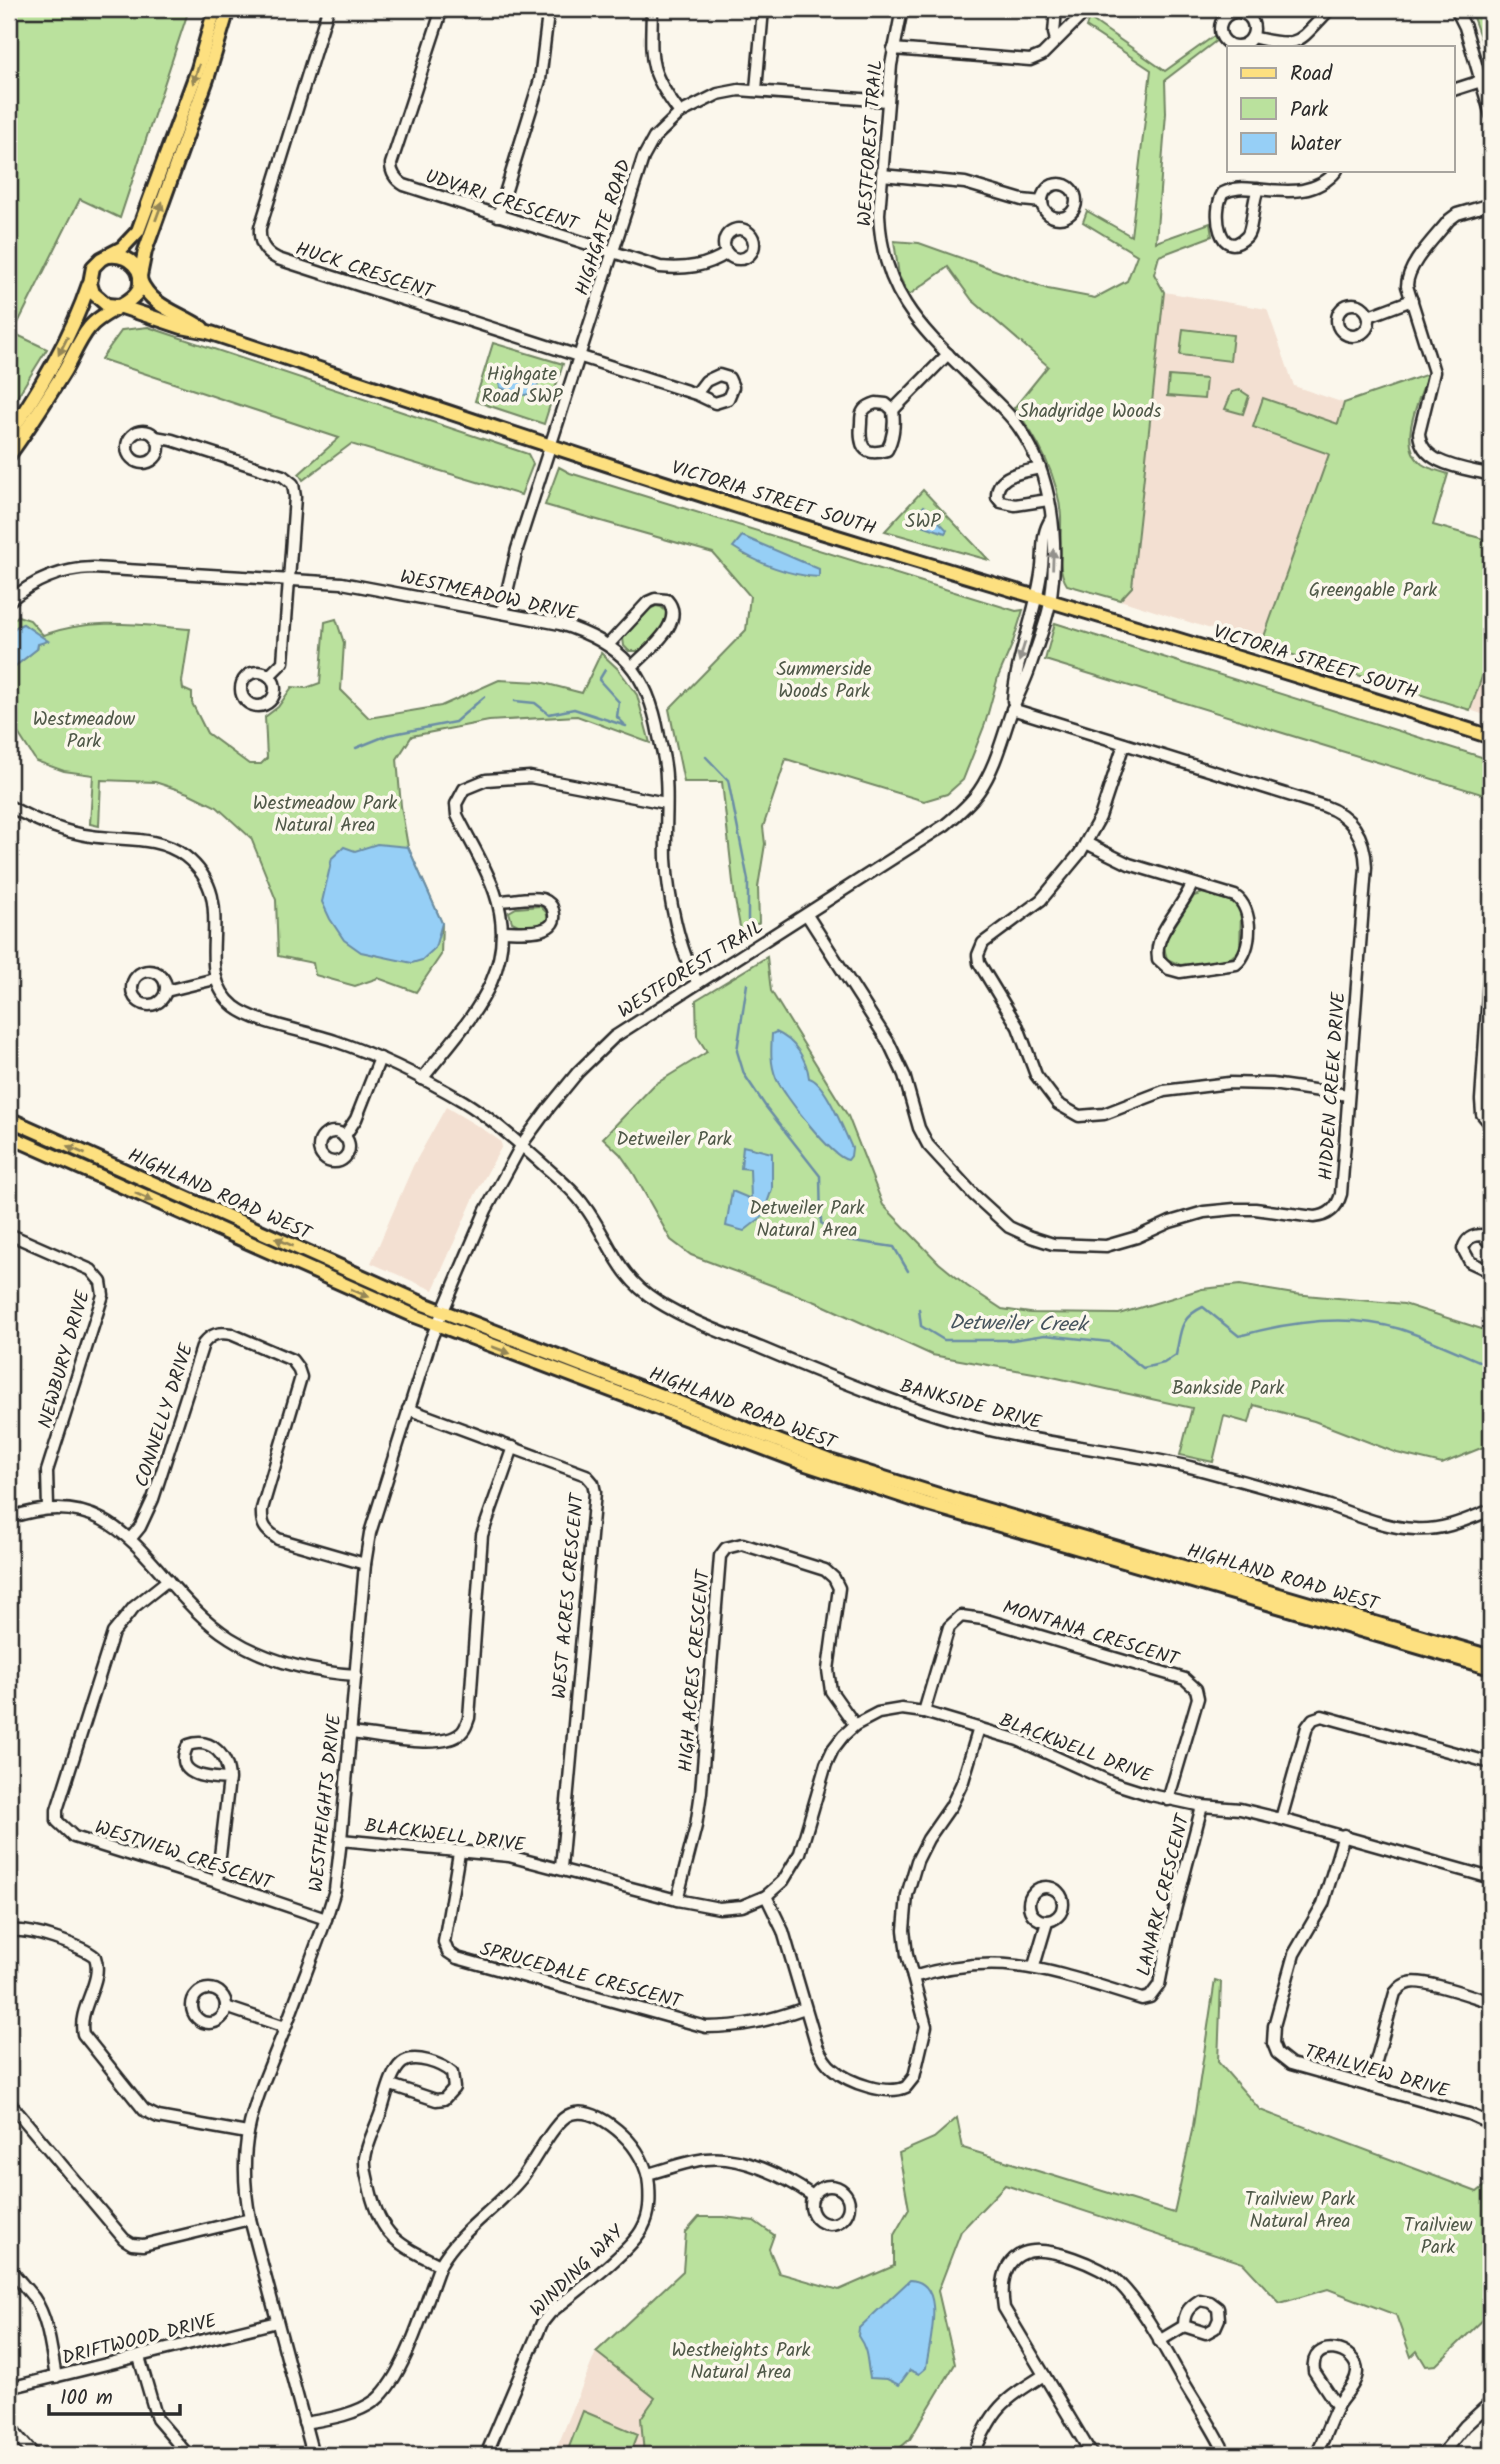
<svg xmlns="http://www.w3.org/2000/svg" width="1500" height="2464" viewBox="0 0 1500 2464" font-family="Kalam,sans-serif">
  <style>
    .built { fill: #f3e0d2 }
    .green { fill: #bae19d; stroke: #728664; stroke-width: 2; fill-rule: evenodd }
    .water { fill: #96cff6; stroke: #6b8da5; stroke-width: 2 }
    .lines { fill: none; stroke-linecap: round; stroke-linejoin: round }
    .stream { stroke: #6b8da5; stroke-width: 2.5 }
    .minor-casing { stroke: #2b2b2b; stroke-width: 15 }
    .major-casing { stroke: #2b2b2b; stroke-width: 18 }
    .minor { stroke: #fbf7ec; stroke-width: 10 }
    .major { stroke: #fde080; stroke-width: 12 }
    .oneway { fill: #948656 }
    .oneway2 { fill: #93918c }
    .labels { text-anchor: middle; stroke-width: 7; stroke-linejoin: round; paint-order: stroke }
    .street-label { font-size: 19px; fill: #2b2b2b; stroke: #fbf7ec }
    .park-label { font-size: 19px; fill: #4f5848; stroke: #fbf7ec }
    .water-label { font-size: 21px; font-style: italic; fill: #46545e; stroke: #fbf7ec }
  </style>
  <rect width="100%" height="100%" fill="#fbf7ec"/>
  <filter id="ink" filterUnits="userSpaceOnUse"><feTurbulence type="fractalNoise" baseFrequency=".0143" numOctaves="2"/><feDisplacementMap in="SourceGraphic" scale="14" xChannelSelector="R" yChannelSelector="G"/><feConvolveMatrix kernelMatrix="1 2 1 2 8 2 1 2 1" color-interpolation-filters="sRGB"/></filter>
  <g filter="url(#ink)">
    <g class="built">
      <path d="M1164 292 1267 309 1294 386 1344 403 1327 460 1261 645 1120 600 1133 587Z"/>
      <path d="M1491 652V717L1470 710Z"/>
      <path d="M446 1107 486 1131 500 1141 502 1146 475 1195 433 1290 371 1263 413 1166Z"/>
      <path d="M596 2352 655 2398 659 2455H554Z"/>
    </g>
    <g class="green">
      <path d="M9 9H189L120 218 80 199 13 333 47 349 9 410V369L15 359 9 350Z"/>
      <path d="M1470 9H1491V55L1487 56Z"/>
      <path d="M1089 18 1165 71 1214 36 1216 41 1165 80 1166 113 1156 242 1210 223 1212 236 1159 256 1154 274 1164 292 1132 587 1120 600 1067 585C1055 566 1062 539 1061 516 1058 477 1038 438 1014 408L1048 366 972 300 948 267 909 295 899 276 894 241 919 243 1048 289 1095 298 1127 281 1137 255 1083 222 1087 211 1131 236 1151 70 1086 27Z"/>
      <path d="M148 327 528 454 533 464 521 495 351 444 303 480 299 474 339 438 101 359 122 330Z"/>
      <path d="M1183 329 1233 335 1230 361 1180 355Z"/>
      <path d="M493 343 563 364 544 424 475 401Z"/>
      <path d="M1428 374C1420 398 1396 444 1422 464 1429 469 1440 471 1448 474L1433 525 1491 541V652L1470 710 1261 645 1329 454 1253 427 1263 398 1338 424 1344 403Z"/>
      <path d="M1169 376 1206 379 1204 399 1167 396Z"/>
      <path d="M1240 390 1249 396 1243 414 1225 409 1232 392Z"/>
      <path d="M559 467 570 473 1016 611 1023 610 1012 645 998 677 985 724 963 780 947 794 924 801 786 759 763 827 765 844 758 887 759 923 741 932 735 900 722 782H684L669 709 746 630 750 596 713 553 545 505ZM742 537 809 577 745 555Z"/>
      <path d="M923 490 989 560 885 531Z"/>
      <path d="M656 606 661 607 668 613 667 623 641 651H629L624 646 623 638 650 609Z"/>
      <path d="M18 616 30 620 43 635C95 617 138 625 190 629L182 682 183 689 192 693V703L207 733 249 764H261L267 758 265 717 278 707 292 687 306 688 320 683 325 622 336 619 344 643 341 690 369 718 441 706 499 680 540 682 582 693 601 653 618 669 637 695 650 743 577 716 489 721 412 736 397 759 401 806 408 847 442 923 441 955 416 992 378 978 355 986 315 975 313 963 278 956 276 900 251 838 217 807 188 793 155 782 101 780 99 826 90 824 93 775 64 771 36 761 9 719V671L37 649 38 644 47 641 23 624 16 627 9 634V624Z"/>
      <path d="M1055 623 1491 760V797L1045 660Z"/>
      <path d="M1203 893 1233 902 1241 910 1240 950 1228 960 1180 965 1167 959 1163 944 1194 896Z"/>
      <path d="M540 906 546 912 548 919 541 926H520L512 922 509 912 516 908Z"/>
      <path d="M767 957 771 991 848 1116 883 1205 939 1263 967 1286 1002 1309 1030 1313 1119 1314 1202 1289 1240 1285 1294 1294 1404 1304 1491 1332V1444L1442 1464 1397 1453 1314 1421 1254 1405 1249 1423 1224 1416 1213 1462 1180 1455 1192 1408 1039 1374 932 1355 816 1302 691 1255 671 1240 634 1174 620 1154 603 1138 654 1085 707 1052 697 1036 696 1000Z"/>
      <path d="M1215 1980 1221 1982 1218 2062 1260 2110 1477 2192 1491 2181V2312L1436 2365 1426 2366 1417 2351 1411 2357 1396 2315 1328 2289 1280 2303 1243 2263 1005 2185 961 2231 938 2291 955 2364 910 2439 892 2455H644L641 2418 655 2398 596 2352 683 2271 686 2232 699 2217H724L754 2221 774 2235 769 2249 779 2273 839 2290 894 2266V2235L909 2209 899 2153 934 2138 957 2118 963 2148 1174 2213 1193 2126Z"/>
      <path d="M583 2411 638 2434 630 2455H566Z"/>
    </g>
    <g class="water">
      <path d="M505 369 529 378 540 375 543 377C528 402 526 396 500 388L498 374Z"/>
      <path d="M924 506 947 530 945 533 911 521Z"/>
      <path d="M742 536 819 569V577C790 576 757 563 733 547Z"/>
      <path d="M23 624 48 641 38 644 37 649 9 671V649L11 646 9 634 16 627Z"/>
      <path d="M377 844 408 847 442 923 435 948 422 960 412 963 361 952 344 940 330 919 322 902 332 858 344 847 355 851Z"/>
      <path d="M776 1032C795 1040 807 1060 809 1078 825 1081 845 1133 852 1148L851 1156 848 1160C832 1158 783 1094 776 1078 770 1063 771 1049 772 1034Z"/>
      <path d="M743 1146 772 1153V1189L762 1217 744 1231 726 1226 732 1191 751 1199 750 1169 741 1168Z"/>
      <path d="M910 2280C948 2282 929 2343 926 2368L919 2374 910 2370 899 2385 887 2379 870 2378C866 2360 869 2352 858 2336L859 2328Z"/>
    </g>
    <g class="lines">
      <g class="stream">
        <path d="M605 670 599 680 619 702 617 717 624 724"/>
        <path d="M515 701 535 703 549 714 574 709 626 726"/>
        <path d="M356 748 388 735 455 722 484 697"/>
        <path d="M706 757 728 780 748 880V920"/>
        <path d="M747 984 737 1051 744 1074 766 1107 820 1176 821 1223 848 1240 894 1247 908 1271"/>
        <path d="M919 1309 921 1326 944 1340H1012L1045 1335 1110 1342 1143 1368 1164 1363 1176 1355C1181 1331 1179 1318 1203 1307L1239 1336C1291 1321 1347 1313 1400 1329 1431 1339 1461 1354 1491 1366"/>
      </g>
      <defs>
        <g id="minor">
          <path d="M328 9 260 228C259 243 264 252 278 259L696 394 715 403 728 399 733 387 729 378 719 375 706 381 696 394"/>
          <path d="M442 9 391 164C391 174 396 180 404 185L660 267C685 269 706 267 727 253"/>
          <path d="M652 9C651 60 647 69 680 113"/>
          <path d="M1056 9 1054 33 1056 40"/>
          <path d="M1456 9 1465 27 1491 115"/>
          <circle cx="1237" cy="29" r="17"/>
          <path d="M1252 37C1301 49 1297 43 1330 9"/>
          <path d="M893 49 1030 60 1042 55 1088 9"/>
          <path d="M756 90 763 9"/>
          <path d="M1453 90 1481 81"/>
          <path d="M882 175 965 183 1022 200 1042 202"/>
          <circle cx="1059" cy="201" r="17"/>
          <path d="M1258 189C1252 202 1253 231 1246 237 1220 262 1211 212 1223 193 1234 187 1244 188 1256 189 1287 192 1316 196 1337 170"/>
          <path d="M1491 204 1457 214 1449 220C1436 237 1407 264 1407 286L1434 372 1419 433C1421 466 1466 468 1491 475"/>
          <path d="M498 216 540 80 547 22 546 9"/>
          <circle cx="739" cy="244" r="15"/>
          <circle cx="1353" cy="320" r="16"/>
          <path d="M1369 316 1412 300"/>
          <path d="M876 403 886 404 893 410C895 425 894 437 887 450 862 458 859 444 861 423 861 417 861 412 866 408 868 406 873 404 876 403Z"/>
          <path d="M893 410 948 354"/>
          <circle cx="143" cy="447" r="16"/>
          <path d="M155 437 172 440 283 476 293 484 295 497 283 662 269 676"/>
          <path d="M1040 468C1021 473 996 474 997 497L1001 502 1015 505 1048 500"/>
          <path d="M9 601C34 580 60 569 93 568L342 583 560 624C622 643 648 673 659 736 662 750 666 764 666 778 668 805 665 832 666 859 668 896 679 951 698 983"/>
          <path d="M502 613 517 549 643 158 654 138 680 113 718 94 739 90 888 101"/>
          <path d="M609 644 648 602 655 599 667 600C687 622 647 651 633 666"/>
          <circle cx="258" cy="689" r="17"/>
          <path d="M1013 701C1016 655 1037 613 1042 566 1044 548 1041 534 1051 519"/>
          <path d="M1124 744 1100 817 1080 853 1041 900 983 943 978 955 979 963 1018 1027 1036 1075 1058 1104 1079 1116 1104 1114 1164 1091 1229 1083 1272 1084 1348 1095"/>
          <path d="M9 806C34 820 63 832 91 836 123 841 157 835 185 856 245 903 186 967 235 1007 257 1024 308 1031 335 1041 380 1056 422 1077 463 1101 491 1118 514 1139 539 1161 554 1175 571 1187 583 1204 610 1239 616 1276 657 1301 689 1321 726 1334 761 1348 837 1380 914 1412 994 1431 1060 1446 1128 1452 1194 1468 1239 1480 1285 1493 1330 1506 1357 1515 1386 1528 1415 1529 1442 1531 1466 1520 1491 1510"/>
          <path d="M1086 843 1129 864 1235 896C1254 908 1253 951 1236 964L1180 972 1169 969 1158 959C1153 933 1183 908 1192 884"/>
          <path d="M498 901C511 901 529 896 542 899 547 901 552 904 553 910 562 937 518 931 503 931"/>
          <path d="M807 915 889 1043 904 1075 919 1128 928 1145 974 1195 1009 1227 1031 1237 1053 1244 1106 1246 1137 1237 1170 1222 1204 1212 1235 1209H1255L1314 1217C1329 1216 1337 1208 1341 1194L1366 867C1365 838 1353 816 1324 806L1012 709"/>
          <path d="M1491 947 1481 1100 1482 1114 1491 1125"/>
          <circle cx="149" cy="988" r="17"/>
          <path d="M166 991 215 979"/>
          <path d="M422 1079C466 1022 522 972 495 893 486 866 469 840 457 815L456 804 464 789 486 780 530 777 666 803"/>
          <circle cx="334" cy="1147" r="15"/>
          <path d="M344 1137 356 1119 380 1058"/>
          <path d="M9 1234 91 1270 101 1282 103 1295 47 1471 48 1508"/>
          <path d="M1491 1244 1482 1235C1471 1235 1466 1239 1463 1249L1470 1262 1485 1269 1491 1267"/>
          <path d="M408 1409 586 1475 593 1483 595 1492 561 1868"/>
          <path d="M9 1518C128 1476 149 1587 230 1638 268 1662 312 1672 356 1675"/>
          <path d="M131 1538 140 1527 153 1499 203 1344C211 1334 218 1332 231 1334L292 1360 298 1368 301 1377 262 1509C261 1525 265 1530 278 1539L365 1564"/>
          <path d="M168 1580 134 1607 113 1633 57 1810V1821L74 1837 217 1882 326 1919"/>
          <path d="M924 1712 949 1627 961 1616 983 1619 1185 1679 1196 1689 1198 1698 1168 1800"/>
          <path d="M350 1733C376 1735 442 1751 461 1733 466 1729 467 1723 469 1718L482 1535 513 1447"/>
          <path d="M1281 1819 1307 1727 1313 1719 1322 1716 1491 1763"/>
          <path d="M1344 1835 1323 1904 1294 1954 1274 2026 1273 2043 1277 2053 1291 2064 1469 2114 1491 2124"/>
          <path d="M341 1840 509 1856 677 1900 719 1908 742 1906 766 1896 783 1881 800 1853 826 1764 833 1749 843 1736 855 1725 878 1713 902 1709 924 1712 1018 1740 1113 1783 1151 1795 1202 1806 1240 1809 1281 1819 1491 1878"/>
          <path d="M459 1853 444 1942 448 1952 457 1958 706 2027C743 2027 771 2020 805 2008"/>
          <path d="M217 1882 229 1779C228 1756 212 1737 188 1745 172 1776 207 1778 229 1779"/>
          <circle cx="1046" cy="1904" r="17"/>
          <path d="M766 1896 783 1931 817 2046C821 2055 825 2063 833 2069 849 2083 887 2096 906 2087L914 2077 926 2026 907 1955 904 1930 907 1895 917 1861 928 1839 951 1806 963 1781 979 1728"/>
          <path d="M677 1900 696 1826 701 1792 720 1556 726 1548 742 1544 825 1570 834 1578 839 1588 828 1670 831 1691 855 1725"/>
          <path d="M9 1932C25 1926 83 1946 95 1957 104 1982 77 2008 83 2034L144 2110 158 2117 247 2133"/>
          <path d="M1034 1966 1047 1922"/>
          <path d="M913 1977C1004 1949 1056 1973 1142 1999L1150 1997 1159 1985 1170 1929 1202 1806"/>
          <circle cx="209" cy="2006" r="17"/>
          <path d="M226 2007 285 2027"/>
          <path d="M391 2085 436 2100 444 2099 454 2088 452 2073C442 2064 414 2053 402 2063 390 2073 386 2098 381 2112 376 2127 367 2143 365 2158 364 2169 368 2180 370 2190 381 2237 399 2245 440 2265"/>
          <path d="M1369 2086 1395 1993C1399 1988 1403 1984 1409 1983 1423 1978 1474 1997 1491 2002"/>
          <path d="M9 2102 124 2239 132 2244 143 2245 250 2219"/>
          <path d="M648 2174C667 2169 687 2161 706 2159 742 2155 784 2176 813 2196"/>
          <circle cx="830" cy="2205" r="19"/>
          <path d="M9 2268C17 2278 26 2288 34 2298 49 2320 51 2351 56 2377"/>
          <path d="M1200 2300 1210 2302 1218 2308 1219 2319 1215 2328 1206 2333 1184 2326C1184 2312 1189 2307 1200 2300Z"/>
          <path d="M1159 2341 1184 2326"/>
          <path d="M139 2357 157 2419 188 2455"/>
          <path d="M9 2388 277 2322"/>
          <path d="M9 2420 15 2433 34 2455"/>
          <path d="M304 2423C328 2419 356 2415 376 2400 405 2376 426 2301 440 2265 460 2230 494 2211 520 2180 533 2165 554 2119 571 2114 589 2108 610 2123 623 2135 636 2147 648 2167 649 2185 650 2200 650 2214 643 2227 633 2250 572 2295 550 2313L542 2323 486 2455"/>
          <path d="M313 2455 250 2219C234 2136 257 2100 286 2026 299 1990 313 1955 326 1919L335 1890 341 1840 365 1564 370 1533 431 1339 486 1210 522 1144 547 1110 578 1072 614 1037 945 825C957 815 970 804 979 791 995 768 1002 739 1011 713 1017 696 1026 681 1031 664 1038 642 1048 620 1051 597 1059 542 1053 477 1020 429 1010 414 996 402 984 390 928 334 882 299 879 214L891 65 902 9"/>
          <path d="M973 2455C994 2407 1001 2402 1044 2375"/>
          <path d="M1092 2455 1004 2308C1001 2288 1001 2262 1024 2253 1047 2244 1102 2266 1118 2282 1145 2309 1164 2348 1183 2381 1197 2405 1214 2429 1226 2455"/>
          <path d="M1315 2455C1325 2440 1329 2421 1338 2405 1344 2395 1356 2385 1357 2372 1358 2347 1309 2337 1314 2371L1337 2406"/>
          <path d="M1441 2455 1465 2426 1491 2402"/>
        </g>
        <g id="major">
          <path d="M215 9 198 69 138 231 122 248 101 259 93 267 90 283 93 293 107 305 119 306 182 327 208 332C431 406 653 482 877 549 1082 611 1288 671 1491 737"/>
          <path d="M140 276 145 251 207 79 228 9"/>
          <path d="M140 280C152 308 179 312 202 328"/>
          <path d="M9 435C41 387 71 338 89 284"/>
          <path d="M9 455C29 428 47 399 65 370 73 356 79 340 89 328 102 311 133 305 139 289 145 269 129 254 109 256"/>
          <path d="M9 1119 426 1305 830 1461 961 1502 1491 1657"/>
          <path d="M9 1136 415 1316 806 1464 924 1503 1491 1668"/>
        </g>
      </defs>
      <use href="#minor" class="minor-casing"/>
      <use href="#major" class="major-casing"/>
      <use href="#minor" class="minor"/>
      <use href="#major" class="major"/>
    </g>
    <defs><path id="oneway-solid" d="M-6-.8H1V-3.2L6.5 0L1 3.2V.8H-6Z" transform="scale(1.75)"/></defs>
    <g class="oneway">
      <use href="#oneway-solid" transform="translate(196 74) rotate(109)"/>
      <use href="#oneway-solid" transform="translate(159 211) rotate(-70)"/>
      <use href="#oneway-solid" transform="translate(63 346) rotate(117)"/>
      <use href="#oneway-solid" transform="translate(76 1150) rotate(-156)"/>
      <use href="#oneway-solid" transform="translate(144 1197) rotate(24)"/>
      <use href="#oneway-solid" transform="translate(284 1242) rotate(-156)"/>
      <use href="#oneway-solid" transform="translate(360 1293) rotate(23)"/>
      <use href="#oneway-solid" transform="translate(501 1350) rotate(21)"/>
    </g>
    <g class="oneway2">
      <use href="#oneway-solid" transform="translate(1053 559) rotate(-88)"/>
      <use href="#oneway-solid" transform="translate(1022 652) rotate(107)"/>
    </g>
  </g>
  <g class="labels">
    <g class="street-label">
      <text transform="translate(869 143) rotate(-86)" y="7">WESTFOREST TRAIL</text>
      <text transform="translate(502 199) rotate(18)" y="7">UDVARI CRESCENT</text>
      <text transform="translate(602 227) rotate(-72)" y="7">HIGHGATE ROAD</text>
      <text transform="translate(365 269) rotate(18)" y="7">HUCK CRESCENT</text>
      <text transform="translate(774 497) rotate(17)" y="7">VICTORIA STREET SOUTH</text>
      <text transform="translate(489 594) rotate(12)" y="7">WESTMEADOW DRIVE</text>
      <text transform="translate(1316 661) rotate(17)" y="7">VICTORIA STREET SOUTH</text>
      <text transform="translate(690 968) rotate(-32)" y="7">WESTFOREST TRAIL</text>
      <text transform="translate(1331 1086) rotate(-86)" y="7">HIDDEN CREEK DRIVE</text>
      <text transform="translate(220 1193) rotate(24)" y="7">HIGHLAND ROAD WEST</text>
      <text transform="translate(63 1359) rotate(-74)" y="7">NEWBURY DRIVE</text>
      <text transform="translate(971 1403) rotate(15)" y="7">BANKSIDE DRIVE</text>
      <text transform="translate(743 1407) rotate(21)" y="7">HIGHLAND ROAD WEST</text>
      <text transform="translate(163 1415) rotate(-72)" y="7">CONNELLY DRIVE</text>
      <text transform="translate(1283 1576) rotate(16)" y="7">HIGHLAND ROAD WEST</text>
      <text transform="translate(567 1596) rotate(-85)" y="7">WEST ACRES CRESCENT</text>
      <text transform="translate(1091 1632) rotate(17)" y="7">MONTANA CRESCENT</text>
      <text transform="translate(693 1671) rotate(-85)" y="7">HIGH ACRES CRESCENT</text>
      <text transform="translate(1076 1747) rotate(21)" y="7">BLACKWELL DRIVE</text>
      <text transform="translate(324 1803) rotate(-84)" y="7">WESTHEIGHTS DRIVE</text>
      <text transform="translate(445 1834) rotate(7)" y="7">BLACKWELL DRIVE</text>
      <text transform="translate(184 1854) rotate(18)" y="7">WESTVIEW CRESCENT</text>
      <text transform="translate(1162 1895) rotate(-76)" y="7">LANARK CRESCENT</text>
      <text transform="translate(581 1974) rotate(15)" y="7">SPRUCEDALE CRESCENT</text>
      <text transform="translate(1377 2070) rotate(16)" y="7">TRAILVIEW DRIVE</text>
      <text transform="translate(576 2270) rotate(-44)" y="7">WINDING WAY</text>
      <text transform="translate(139 2338) rotate(-14)" y="7">DRIFTWOOD DRIVE</text>
    </g>
    <g class="park-label">
      <text x="522" y="380">Highgate<tspan x="522" dy="22">Road SWP</tspan></text>
      <text x="1090" y="417">Shadyridge Woods</text>
      <text x="923" y="527">SWP</text>
      <text x="1373" y="596">Greengable Park</text>
      <text x="824" y="675">Summerside<tspan x="824" dy="22">Woods Park</tspan></text>
      <text x="84" y="725">Westmeadow<tspan x="84" dy="22">Park</tspan></text>
      <text x="325" y="809">Westmeadow Park<tspan x="325" dy="22">Natural Area</tspan></text>
      <text x="674" y="1145">Detweiler Park</text>
      <text x="807" y="1214">Detweiler Park<tspan x="807" dy="22">Natural Area</tspan></text>
      <text x="1228" y="1394">Bankside Park</text>
      <text x="1300" y="2205">Trailview Park<tspan x="1300" dy="22">Natural Area</tspan></text>
      <text x="1438" y="2231">Trailview<tspan x="1438" dy="22">Park</tspan></text>
      <text x="741" y="2356">Westheights Park<tspan x="741" dy="22">Natural Area</tspan></text>
    </g>
    <g class="water-label">
      <text transform="translate(1018 1323) rotate(1)" y="7">Detweiler Creek</text>
    </g>
  </g>
  <rect width="1500" height="2464" fill="none" stroke="#fbf7ec" stroke-width="35"/>
  <rect x="18" y="18" width="1465" height="2429" fill="none" stroke="#2b2b2b" stroke-width="2.5" filter="url(#ink)"/>
  <rect x="1227" y="46" width="228" height="126" fill="#fbf7ec" stroke="#a8a59f" stroke-width="2"/>
  <rect x="1241" y="68" width="35" height="10" fill="#fde080" stroke="#a8a59f" stroke-width="2"/>
  <text x="1290" y="80" font-size="21" fill="#2b2b2b">Road</text>
  <rect x="1241" y="98" width="35" height="21" fill="#bae19d" stroke="#a8a59f" stroke-width="2"/>
  <text x="1290" y="116" font-size="21" fill="#2b2b2b">Park</text>
  <rect x="1241" y="133" width="35" height="21" fill="#96cff6" stroke="#a8a59f" stroke-width="2"/>
  <text x="1290" y="150" font-size="21" fill="#2b2b2b">Water</text>
  <path d="M49 2404v10h131v-10" fill="none" stroke="#2b2b2b" stroke-width="3.5"/>
  <text x="60" y="2404" font-size="21" fill="#2b2b2b" stroke="#fbf7ec" stroke-width="5" paint-order="stroke">100 m</text>
</svg>
